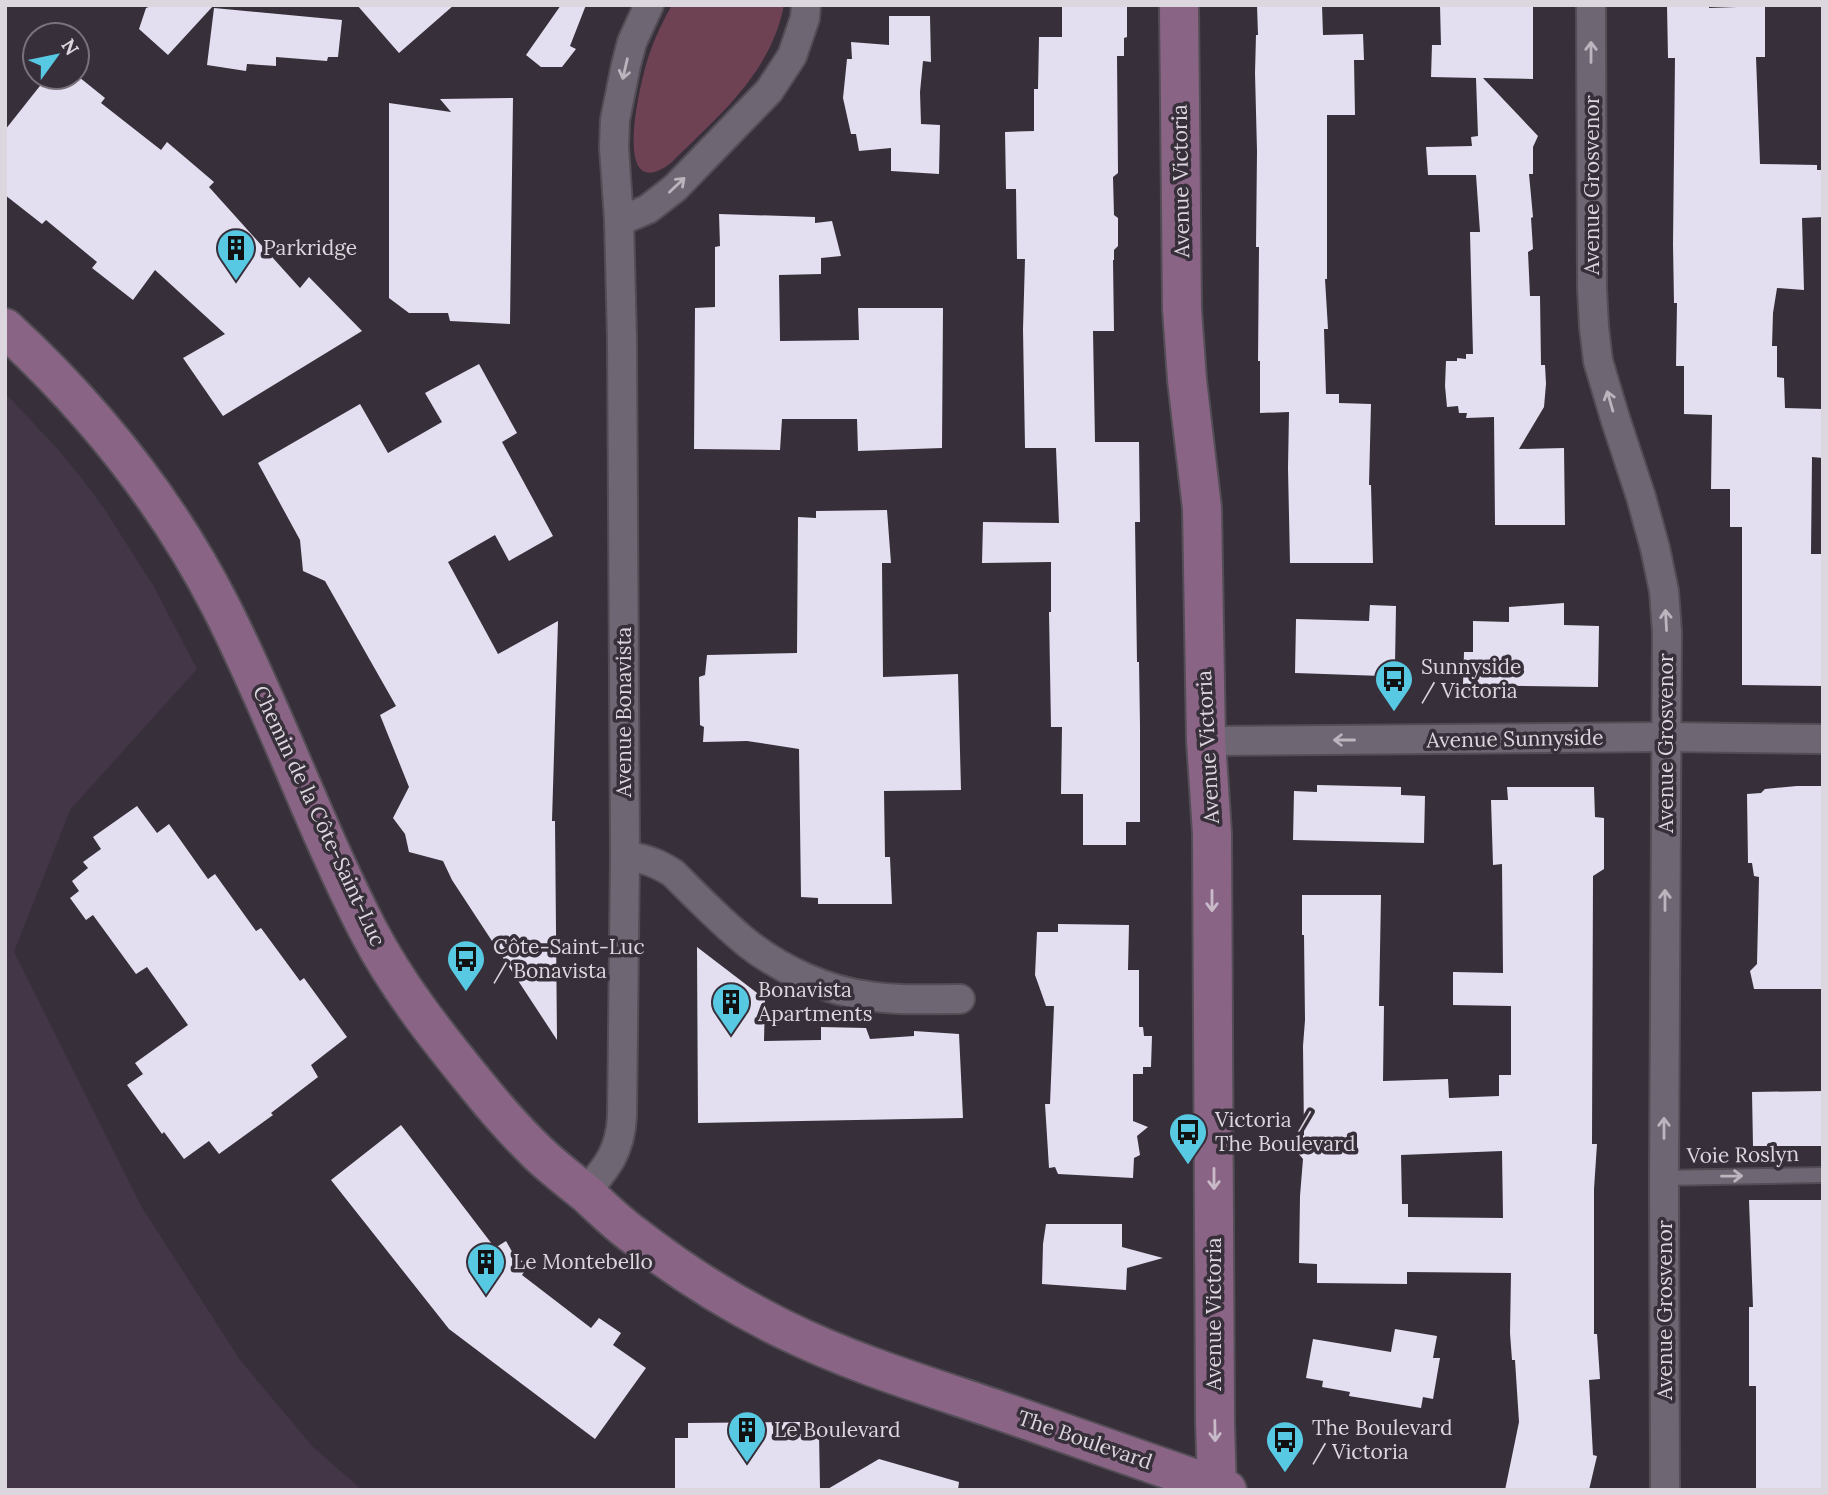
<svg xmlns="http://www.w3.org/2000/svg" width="1828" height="1495" viewBox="0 0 1828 1495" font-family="Lora,serif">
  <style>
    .built { fill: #423647 }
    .green { fill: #6e4252 }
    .building { fill: #e3dff0; fill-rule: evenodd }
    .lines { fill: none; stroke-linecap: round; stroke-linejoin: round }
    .lane-casing { stroke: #534d56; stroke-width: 18 }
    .street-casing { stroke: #534d56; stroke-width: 32 }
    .secondary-casing { stroke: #534d56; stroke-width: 42 }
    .lane { stroke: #6f6673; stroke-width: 14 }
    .street { stroke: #6f6673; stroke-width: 28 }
    .secondary { stroke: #8a6485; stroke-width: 38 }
    .oneway { stroke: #bbb5be }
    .oneway2 { stroke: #c8bac8 }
    .labels { text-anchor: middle; stroke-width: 7; stroke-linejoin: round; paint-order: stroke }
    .street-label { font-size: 21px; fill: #dcd7de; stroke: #372f3a }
    .poi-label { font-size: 21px; fill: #dcd7de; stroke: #372f3a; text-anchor: start }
  </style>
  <rect width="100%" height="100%" fill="#372f3a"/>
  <path class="built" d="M5 393 54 445 80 476 103 507 153 585 197 669 70 810 14 952 141 1206 240 1360 313 1447 362 1490H5Z"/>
  <path class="green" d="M672 5H784C770 75 719 115 671 163 609 209 641 78 649 55 655 37 663 21 672 5Z"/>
  <g class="building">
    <path d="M154 5H214L168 55 139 29 146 8Z"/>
    <path d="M357 5H454L399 53Z"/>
    <path d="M561 5H586L570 46 576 49 562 67H541L526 55Z"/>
    <path d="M1062 5H1127V37L1124 38V56H1117L1118 173 1113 177 1114 215 1118 218V246L1114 250V260H1113L1114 331H1093L1095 442H1139L1140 522H1135L1137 662H1139L1140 726V822H1126V845H1083V794H1061L1062 727H1051L1049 612H1051V562L982 563 983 522 1059 523 1056 448H1025L1023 329 1025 259H1017L1016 189H1006L1005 132 1034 131V89H1038L1039 37H1062Z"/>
    <path d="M1257 5H1322L1323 35 1363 34 1364 60H1354L1355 115H1327V279H1325L1328 329H1324L1326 394H1339V403L1371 404 1369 485H1371L1373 563H1290L1288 468 1289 412 1260 413V361H1258L1259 247H1256L1257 151 1255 73 1256 35H1258Z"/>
    <path d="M1440 5H1533V79L1483 78 1538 136 1533 147V174H1529L1533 217 1531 218 1533 249 1528 252 1530 296H1540L1541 365H1545L1546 384 1544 407 1519 449 1564 448 1565 525H1495L1494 417 1466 418 1467 413H1459L1458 406 1447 407 1445 386 1446 361H1457V358L1466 359V354H1473L1470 232H1480L1476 175H1428L1426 147 1472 146 1471 137 1478 136 1476 78 1431 77 1432 45H1441Z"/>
    <path d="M1667 5H1709V8L1765 6V57H1756L1760 164 1817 165V170H1823V217L1802 218 1804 290 1777 288 1773 313 1772 346H1777V377L1784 378 1785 408 1823 409V458L1812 457 1811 554H1823V686L1742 685V527H1730V489H1711L1712 415 1684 414V366H1676L1677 303H1674L1673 244 1675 58H1668Z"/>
    <path d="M214 8 342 20 338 57H328L327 61 276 57V66L247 64 246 71 207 65Z"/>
    <path d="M889 16H930L931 62 923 61 920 92 921 124 940 125 939 174 891 171V148L859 151 856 134H851L843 98 847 59H852L851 42 889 45Z"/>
    <path d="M47 77H79L105 98 101 103 161 150 167 142 214 182 209 187 300 288 309 277 362 331 223 416 183 358 225 334 155 270 133 300 92 268 97 262 46 220 42 224 5 195V130Z"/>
    <path d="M513 98 510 324 450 321 448 313H409L389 298V103L451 112 440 99Z"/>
    <path d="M719 214 815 217V223L832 221 841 256 821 258V274L779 275 780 341 859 340 858 308H943L942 448 858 451 857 419H782L780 450 694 449 695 308 715 307V247L720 246Z"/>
    <path d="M479 364 517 433 502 442 553 536 509 561 495 535 448 562 498 654 558 621 552 821H555L557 1040 452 880 443 861 409 852 405 834 393 818 409 787 380 715 396 706 325 581 303 571 300 540 258 463 360 404 388 453 442 422 425 393Z"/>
    <path d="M887 510 891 563H882L883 677 958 674 961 790 884 791 885 857H890L892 904H818V898L801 897 799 749 747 741 703 742 704 727 700 725 699 677 705 675 707 655 797 653 798 517 816 518V511Z"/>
    <path d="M1564 603V625L1599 626 1598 687 1463 685 1464 652H1473V621L1509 622V607Z"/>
    <path d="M1370 605 1396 606 1395 664H1382V676L1295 673 1296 619 1369 621Z"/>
    <path d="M1317 785 1401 787V795L1425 796 1424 843 1293 840 1294 791 1317 792Z"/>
    <path d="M1797 786H1823V989H1754L1750 971 1757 964 1759 877 1754 876 1752 863H1748L1747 794 1761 793 1765 789Z"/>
    <path d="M1507 787H1594L1595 817 1604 818V869L1593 876 1592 1144H1597L1594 1189V1334H1597L1600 1379 1589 1380 1593 1455 1597 1456 1589 1490H1505L1519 1422 1515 1360H1512L1510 1333 1511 1273 1407 1272V1284L1317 1283V1264L1299 1263 1300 1196 1303 1159 1291 1145 1304 1135 1303 1046 1305 1020 1304 935H1302V895H1381L1379 1006H1384L1383 1081 1448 1079 1449 1098 1499 1096V1075H1511V1006L1453 1005V972L1503 973 1502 864 1493 865 1491 800H1508ZM1502 1151 1503 1218 1408 1217V1204H1402L1401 1155Z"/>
    <path d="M137 806 157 833 169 824 208 879 215 874 256 931 261 928 300 981 304 978 347 1037 311 1065 318 1077 271 1113 273 1115 219 1154 209 1141 184 1159 164 1132 162 1134 127 1085 143 1074 135 1063 188 1025 147 967 136 974 93 915 86 920 70 898 79 891 72 881 88 868 83 862 101 849 93 837Z"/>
    <path d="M1058 924 1129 925 1128 970H1139V1027H1143L1144 1036H1152L1151 1067H1143V1074H1133V1121L1148 1127 1137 1136 1140 1155 1134 1158 1133 1178 1058 1174 1055 1167 1049 1168 1045 1104H1050L1054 1006H1046L1035 975 1037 932H1058Z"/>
    <path d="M697 947 765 999 764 1041 821 1040V1027L866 1028 870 1039 914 1036V1031L959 1034 963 1118 698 1123Z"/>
    <path d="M1823 1091V1146H1753L1752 1092Z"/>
    <path d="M401 1125 495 1248 506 1241 515 1257 529 1265 522 1275 591 1328 599 1318 621 1333 613 1345 646 1368 595 1439 449 1329 331 1180Z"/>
    <path d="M1749 1200H1823V1490H1756V1386H1749V1307H1753Z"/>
    <path d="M1046 1224H1122V1247L1163 1258 1127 1268 1126 1290 1042 1284 1043 1244Z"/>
    <path d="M1395 1329 1437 1336 1433 1358H1440L1433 1399 1423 1397 1421 1408 1349 1396 1350 1392 1322 1387 1323 1381 1306 1378 1313 1339 1391 1352Z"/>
    <path d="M800 1422 799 1434H819L820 1490H675V1438H688V1423Z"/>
    <path d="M879 1459 959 1482 958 1490H826Z"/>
  </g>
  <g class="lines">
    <defs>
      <path id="lane" d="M1664 1178 1823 1175"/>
      <g id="street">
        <path d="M1591 5 1592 288 1594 327 1598 361 1615 418 1641 497 1655 548 1664 591 1667 632 1664 1178 1665 1490"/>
        <path d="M619 220 627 218 648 209 675 188 769 91 792 56 805 18 806 5"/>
        <path d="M1206 741 1666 737 1823 739"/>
        <path d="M625 856C644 858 657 863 673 873 697 897 721 922 747 943 781 970 827 991 869 996 899 1001 930 999 960 999"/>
        <path d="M585 1193C607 1167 620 1152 622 1117L625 856 622 340 619 220 614 147 615 120 626 65 632 42 649 5"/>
      </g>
      <g id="secondary">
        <path d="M1179 5 1182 309 1187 380 1202 508 1206 741 1212 833 1215 1421 1217 1490"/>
        <path d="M5 328C93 409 167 501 221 607 275 713 314 825 368 930 397 986 436 1035 475 1083 495 1108 517 1133 540 1155 555 1169 572 1182 588 1195 603 1209 618 1224 635 1236 681 1272 732 1304 785 1330 854 1364 928 1386 1001 1411 1076 1437 1152 1464 1227 1490"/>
      </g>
    </defs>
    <use href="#lane" class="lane-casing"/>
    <use href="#street" class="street-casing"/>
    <use href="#secondary" class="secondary-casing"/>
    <use href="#lane" class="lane"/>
    <use href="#street" class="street"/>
    <use href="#secondary" class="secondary"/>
  </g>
  <defs><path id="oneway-shaft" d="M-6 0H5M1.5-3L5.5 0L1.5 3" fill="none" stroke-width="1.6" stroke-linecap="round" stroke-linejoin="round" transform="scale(1.75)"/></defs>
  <g class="oneway">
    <use href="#oneway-shaft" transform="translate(1591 52) rotate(-90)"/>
    <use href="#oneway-shaft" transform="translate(625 69) rotate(103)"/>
    <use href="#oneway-shaft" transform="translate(677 185) rotate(-43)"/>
    <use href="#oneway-shaft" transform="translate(1610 401) rotate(-106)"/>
    <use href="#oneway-shaft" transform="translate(1666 620) rotate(-93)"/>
    <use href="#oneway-shaft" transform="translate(1344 740) rotate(180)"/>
    <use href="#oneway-shaft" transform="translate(1665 900) rotate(-90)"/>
    <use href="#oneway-shaft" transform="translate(1664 1128) rotate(-90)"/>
    <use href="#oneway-shaft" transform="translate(1732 1176) rotate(-1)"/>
  </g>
  <g class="oneway2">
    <use href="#oneway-shaft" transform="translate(1212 901) rotate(90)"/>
    <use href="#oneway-shaft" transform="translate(1214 1179) rotate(90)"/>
    <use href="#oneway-shaft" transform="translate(1215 1431) rotate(89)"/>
  </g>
  <defs>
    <symbol id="building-pin" viewBox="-11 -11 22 30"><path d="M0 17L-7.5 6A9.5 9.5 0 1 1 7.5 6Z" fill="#58c9e3" stroke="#372f3a"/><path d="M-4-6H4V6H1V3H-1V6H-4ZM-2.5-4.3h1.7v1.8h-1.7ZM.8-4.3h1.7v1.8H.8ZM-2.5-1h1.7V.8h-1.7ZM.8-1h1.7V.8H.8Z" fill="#111"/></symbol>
    <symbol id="bus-pin" viewBox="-11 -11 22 30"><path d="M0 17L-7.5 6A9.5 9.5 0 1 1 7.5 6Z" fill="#58c9e3" stroke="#372f3a"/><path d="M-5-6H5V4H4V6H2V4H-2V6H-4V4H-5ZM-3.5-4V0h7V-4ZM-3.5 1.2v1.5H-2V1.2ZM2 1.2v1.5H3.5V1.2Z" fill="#111"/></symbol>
  </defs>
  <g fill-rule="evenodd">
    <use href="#building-pin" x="214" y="226" width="44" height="60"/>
    <use href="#bus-pin" x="1372" y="657" width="44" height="60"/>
    <use href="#bus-pin" x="444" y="937" width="44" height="60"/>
    <use href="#building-pin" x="709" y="980" width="44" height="60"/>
    <use href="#bus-pin" x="1166" y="1110" width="44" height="60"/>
    <use href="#building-pin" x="464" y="1240" width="44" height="60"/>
    <use href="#building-pin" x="725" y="1408" width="44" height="60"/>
    <use href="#bus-pin" x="1263" y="1418" width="44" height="60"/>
  </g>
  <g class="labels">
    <g class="street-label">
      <text transform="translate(1181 181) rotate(-91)" y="7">Avenue Victoria</text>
      <text transform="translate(1592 185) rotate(-90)" y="7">Avenue Grosvenor</text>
      <text transform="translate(624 712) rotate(-90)" y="7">Avenue Bonavista</text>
      <text transform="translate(1515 739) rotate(-1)" y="7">Avenue Sunnyside</text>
      <text transform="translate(1666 743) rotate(-90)" y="7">Avenue Grosvenor</text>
      <text transform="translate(1208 747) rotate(-93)" y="7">Avenue Victoria</text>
      <text transform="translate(319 816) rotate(65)" y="7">Chemin de la Côte-Saint-Luc</text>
      <text transform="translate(1743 1155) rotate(-1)" y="7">Voie Roslyn</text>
      <text transform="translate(1665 1310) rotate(-90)" y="7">Avenue Grosvenor</text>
      <text transform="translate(1214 1314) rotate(-90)" y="7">Avenue Victoria</text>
      <text transform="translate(1085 1440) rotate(19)" y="7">The Boulevard</text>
    </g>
    <g class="poi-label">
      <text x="263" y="255">Parkridge</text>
      <text x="1421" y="674">Sunnyside<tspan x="1421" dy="24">/ Victoria</tspan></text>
      <text x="493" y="954">Côte-Saint-Luc<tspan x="493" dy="24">/ Bonavista</tspan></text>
      <text x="758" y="997">Bonavista<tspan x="758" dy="24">Apartments</tspan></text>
      <text x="1215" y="1127">Victoria /<tspan x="1215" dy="24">The Boulevard</tspan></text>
      <text x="513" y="1269">Le Montebello</text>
      <text x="1312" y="1435">The Boulevard<tspan x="1312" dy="24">/ Victoria</tspan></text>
      <text x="774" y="1437">Le Boulevard</text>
    </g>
  </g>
  <rect width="1828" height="1495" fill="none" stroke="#dcd7de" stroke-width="14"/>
  <g transform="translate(56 56) rotate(57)"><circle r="33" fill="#372f3a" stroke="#79727c" stroke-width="2"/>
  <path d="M0-5L12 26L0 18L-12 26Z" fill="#58c9e3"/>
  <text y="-10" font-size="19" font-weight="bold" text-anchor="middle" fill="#dcd7de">N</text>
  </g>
</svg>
